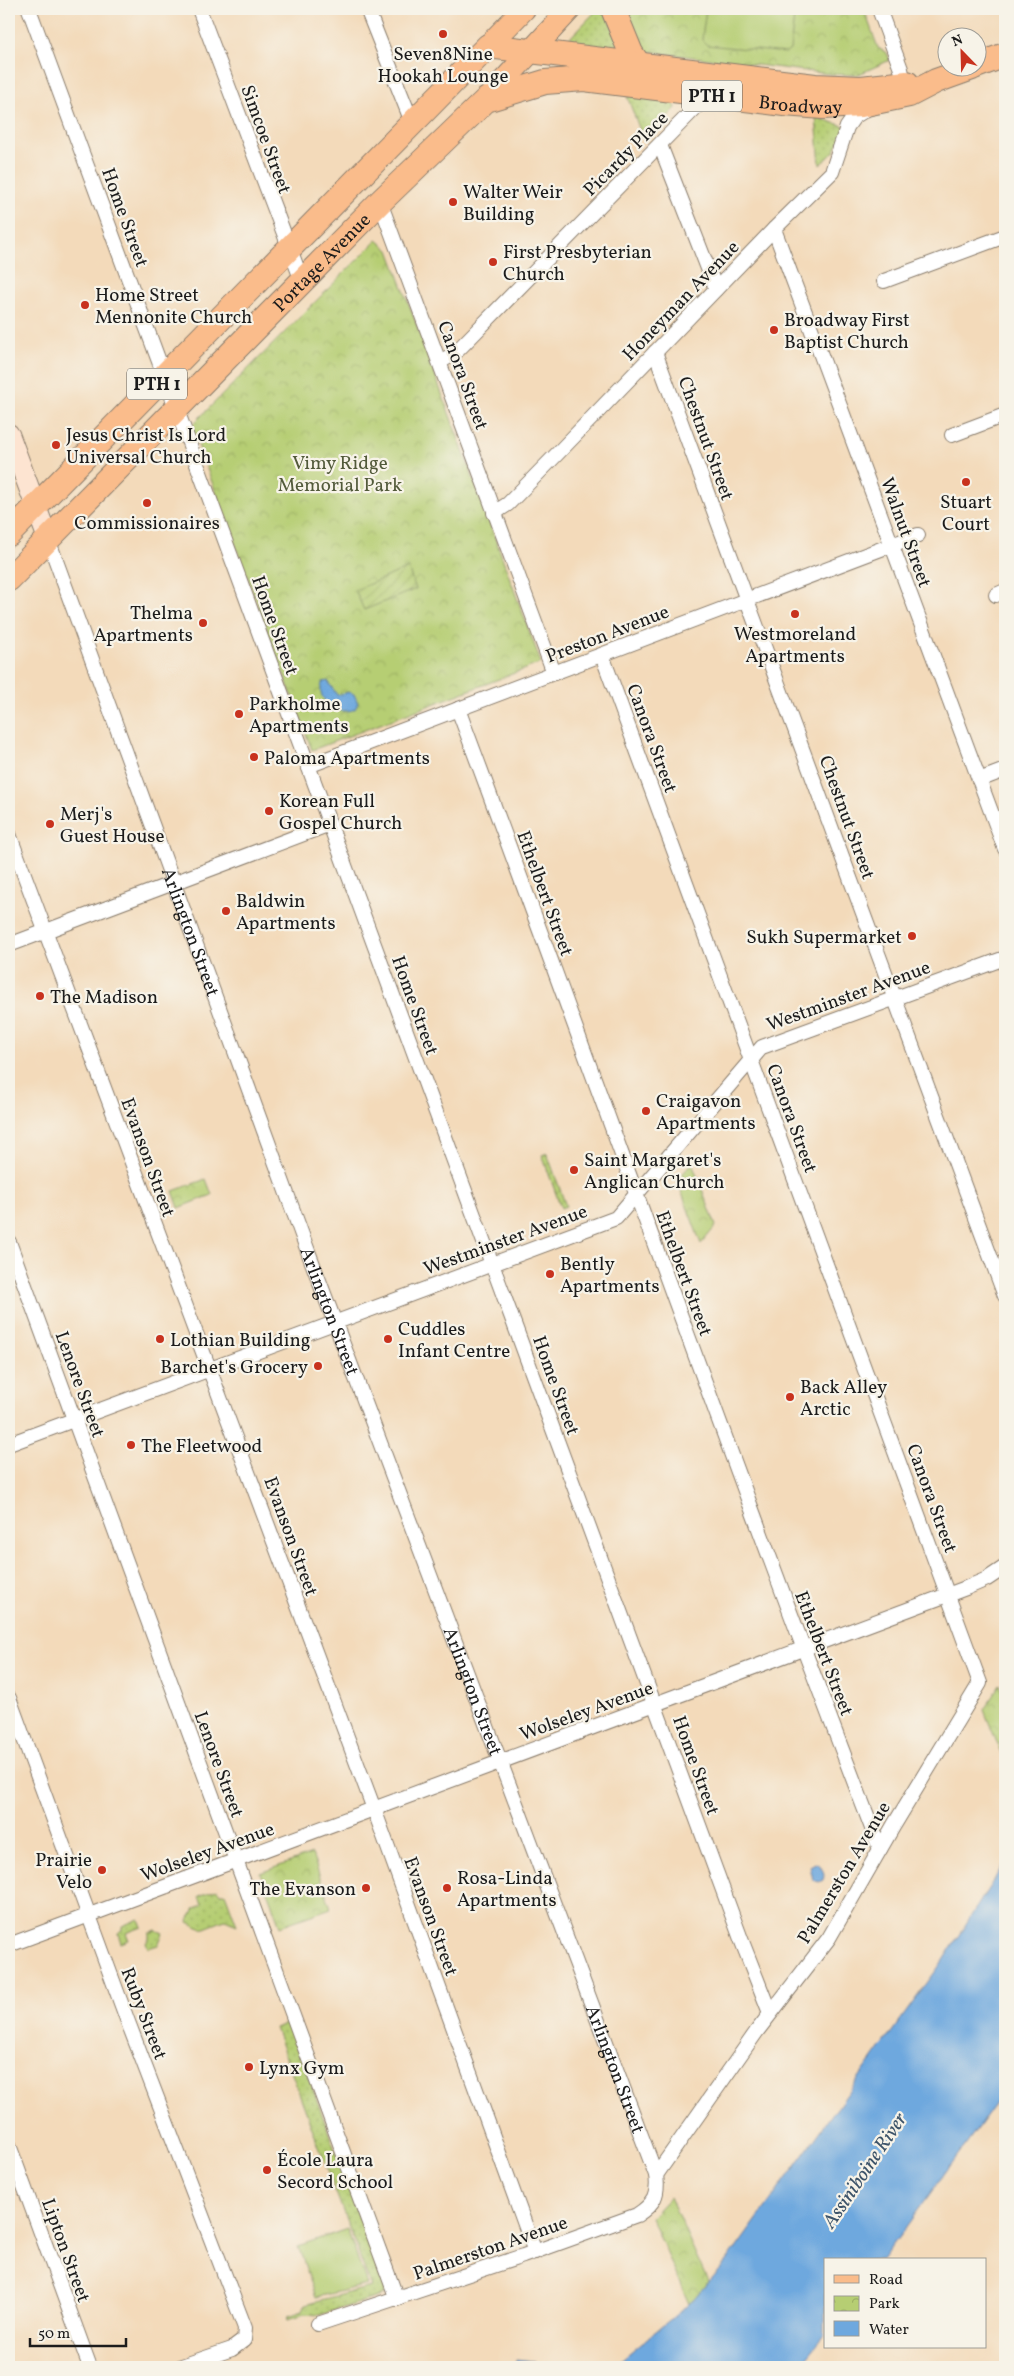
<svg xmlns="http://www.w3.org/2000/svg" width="1014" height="2376" viewBox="0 0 1014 2376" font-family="Vollkorn,serif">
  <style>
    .grass { fill: url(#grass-dots); stroke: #697548 }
    .park { fill: url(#park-crowns); stroke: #697548 }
    .garden { fill: url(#garden-furrows); stroke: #697548 }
    .pitch { fill: #b6ce73; stroke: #697548 }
    .water { fill: #6ea8de; stroke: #45627d }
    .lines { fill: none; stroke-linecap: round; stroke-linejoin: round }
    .minor-casing { stroke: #887b6b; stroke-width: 16 }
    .secondary-casing { stroke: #887b6b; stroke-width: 22 }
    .primary-casing { stroke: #887b6b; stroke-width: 24 }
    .trunk-casing { stroke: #887b6b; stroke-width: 26 }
    .minor { stroke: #fff; stroke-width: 14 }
    .secondary { stroke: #fde4d1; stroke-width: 20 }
    .primary { stroke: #fabc8b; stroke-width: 22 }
    .trunk { stroke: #fabc8b; stroke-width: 24 }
    .poi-dot { fill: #c8321e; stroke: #f7f3e8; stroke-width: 2 }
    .labels { text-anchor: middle; stroke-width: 4.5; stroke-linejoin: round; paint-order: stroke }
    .shield { fill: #f7f3e8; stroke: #5e5c59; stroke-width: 1 }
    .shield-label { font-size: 18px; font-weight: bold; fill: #1c1c1c }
    .poi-label { font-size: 19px; fill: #1c1c1c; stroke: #f7f3e8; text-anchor: start }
    .street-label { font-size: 19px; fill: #1c1c1c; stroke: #f7f3e8 }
    .park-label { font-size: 19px; fill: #525a3a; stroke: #f7f3e8 }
    .water-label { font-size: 20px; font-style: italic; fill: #3d546a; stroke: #f7f3e8 }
  </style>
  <defs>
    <pattern id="grass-dots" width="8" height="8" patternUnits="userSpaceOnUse" patternTransform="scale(1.25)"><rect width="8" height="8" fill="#b6ce73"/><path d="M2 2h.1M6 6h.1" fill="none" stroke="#9cb063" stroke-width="1.8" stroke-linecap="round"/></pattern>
    <pattern id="park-crowns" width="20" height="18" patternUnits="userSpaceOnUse" patternTransform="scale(1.25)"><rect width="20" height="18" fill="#b6ce73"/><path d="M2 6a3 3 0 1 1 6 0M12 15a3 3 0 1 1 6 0" fill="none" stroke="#9cb063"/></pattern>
    <pattern id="garden-furrows" width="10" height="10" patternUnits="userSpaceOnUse" patternTransform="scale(1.25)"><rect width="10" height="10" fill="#b6ce73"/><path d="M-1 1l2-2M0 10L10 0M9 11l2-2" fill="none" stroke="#9cb063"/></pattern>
  </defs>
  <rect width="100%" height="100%" fill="#f7f3e8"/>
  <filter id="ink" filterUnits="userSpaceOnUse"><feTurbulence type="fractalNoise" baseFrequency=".02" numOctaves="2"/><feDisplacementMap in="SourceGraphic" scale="10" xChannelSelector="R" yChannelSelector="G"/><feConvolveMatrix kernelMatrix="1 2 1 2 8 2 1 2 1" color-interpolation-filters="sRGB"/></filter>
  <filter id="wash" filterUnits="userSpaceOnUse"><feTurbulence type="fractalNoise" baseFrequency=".0096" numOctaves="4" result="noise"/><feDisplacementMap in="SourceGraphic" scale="20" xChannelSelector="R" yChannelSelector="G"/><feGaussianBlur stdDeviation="1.12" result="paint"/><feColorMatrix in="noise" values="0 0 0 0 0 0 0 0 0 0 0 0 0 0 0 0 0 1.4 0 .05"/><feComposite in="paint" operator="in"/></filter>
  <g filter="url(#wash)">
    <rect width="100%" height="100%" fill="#f3daba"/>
    <g class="grass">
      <path d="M598 9H603L625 51 565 43Z"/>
      <path d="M627 96 673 101 676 108 644 141Z"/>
      <path d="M816 117 847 127 834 152 820 165Z"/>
      <path d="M218 1889 221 1893H225L237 1925 225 1920 202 1929 188 1922 195 1908 202 1905 199 1896Z"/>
      <path d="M139 1919 142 1927 126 1933 129 1940 121 1943 118 1934 122 1930V1926Z"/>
      <path d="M156 1930 163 1933 158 1945 148 1948 146 1943 149 1938V1933Z"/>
      <path d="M289 2023 386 2291 384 2295 320 2315 305 2314 287 2319 288 2316 303 2311 305 2304 371 2287 275 2028Z"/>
    </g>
    <g class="park">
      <path d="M621 9H864L878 48 887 53 890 60 857 75 830 74 636 50Z"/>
      <path d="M377 240 389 250 541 663 312 750 191 426Z"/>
      <path d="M692 1163 716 1226 701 1244 677 1180Z"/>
      <path d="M206 1179 212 1195 179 1208 173 1191Z"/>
      <path d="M1000 1684 1005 1698V1763L984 1710Z"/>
      <path d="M312 1854 331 1908 280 1926 260 1873Z"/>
      <path d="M670 2197 708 2282 689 2304 651 2217Z"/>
    </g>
    <g class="garden">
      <path d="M408 568 416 589 364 610 355 590Z"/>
      <path d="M547 1153 566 1206 561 1208 542 1155Z"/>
    </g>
    <g class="pitch">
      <path d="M706 9H795L790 50 786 53 707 45 702 40Z"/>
      <path d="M347 2229 367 2285 316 2297 298 2246Z"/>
    </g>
    <g class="water">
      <path d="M328 681 337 695 349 692 354 694 358 703 355 709C340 717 313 700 323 682Z"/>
      <path d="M1005 1862V2090L882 2260H825V2335L799 2367H612L689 2304 727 2261 940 1965Z"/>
      <path d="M815 1863C821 1865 826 1873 823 1880L819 1882 813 1880 810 1866Z"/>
      <path d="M516 2359 534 2361 537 2367H516Z"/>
    </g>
  </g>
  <g filter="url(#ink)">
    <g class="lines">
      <defs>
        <g id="minor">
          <path d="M29 9 741 1939 770 2013"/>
          <path d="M199 9 302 281"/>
          <path d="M367 9 412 122"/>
          <path d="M879 9 901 69 904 83"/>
          <path d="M660 145 716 289"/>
          <path d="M380 202 554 673"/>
          <path d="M774 229 1005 849"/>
          <path d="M884 281 1005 236"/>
          <path d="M655 352 1005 1296"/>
          <path d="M440 362 455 353 707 96"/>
          <path d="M952 435 1005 415"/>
          <path d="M494 513 508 504 557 454 774 229 832 172 847 127 854 117 870 107"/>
          <path id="s1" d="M48 539 306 1246 656 2175C659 2195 654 2204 637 2215L523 2256 318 2324"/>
          <path d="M996 595 1005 591"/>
          <path d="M602 655 980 1683 894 1825 829 1938 757 2031 656 2175"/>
          <path d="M458 709C600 1089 734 1471 880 1849"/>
          <path d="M308 766 918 535"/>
          <path d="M979 780 1005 770"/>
          <path d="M9 834 374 1809 535 2252"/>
          <path d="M9 945 330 824"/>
          <path d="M9 1242 397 2299"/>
          <path d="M9 1444 616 1218 762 1047 1005 958"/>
          <path d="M9 1698 128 2022 245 2328 244 2340 232 2349 179 2367"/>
          <path d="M9 1945 966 1588 987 1579 1005 1567"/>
          <path d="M9 2145 90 2367"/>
        </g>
        <path id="secondary" d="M9 434 48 539"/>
        <g id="primary">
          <path d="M488 46 524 9"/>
          <path d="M486 100 570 9"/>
        </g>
        <g id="trunk">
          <path d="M613 9 631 53 639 65"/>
          <path d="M976 66 1005 55"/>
          <path d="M9 534 488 46 815 86 861 88 907 83"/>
          <path id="s2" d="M9 579 380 202 486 100 545 82 584 79 784 104 823 107 861 105 909 95 936 81 972 68"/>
        </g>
      </defs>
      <use href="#minor" class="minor-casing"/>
      <use href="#secondary" class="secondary-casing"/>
      <use href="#primary" class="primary-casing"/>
      <use href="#trunk" class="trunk-casing"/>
      <use href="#minor" class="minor"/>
      <use href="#secondary" class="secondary"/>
      <use href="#primary" class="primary"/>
      <use href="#trunk" class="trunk"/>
    </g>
  </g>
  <g class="poi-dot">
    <circle cx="443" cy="34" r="5"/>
    <circle cx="453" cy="202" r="5"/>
    <circle cx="493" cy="262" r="5"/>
    <circle cx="85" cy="305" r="5"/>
    <circle cx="774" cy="330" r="5"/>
    <circle cx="56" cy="445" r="5"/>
    <circle cx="966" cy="482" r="5"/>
    <circle cx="147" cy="503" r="5"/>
    <circle cx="795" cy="614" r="5"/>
    <circle cx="203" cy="623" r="5"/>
    <circle cx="239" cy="714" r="5"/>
    <circle cx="254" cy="757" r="5"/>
    <circle cx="269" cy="811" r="5"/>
    <circle cx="50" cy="824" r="5"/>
    <circle cx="226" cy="911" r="5"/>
    <circle cx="912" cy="936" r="5"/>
    <circle cx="40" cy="996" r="5"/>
    <circle cx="646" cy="1111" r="5"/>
    <circle cx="574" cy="1170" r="5"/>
    <circle cx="550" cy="1274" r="5"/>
    <circle cx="160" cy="1339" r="5"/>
    <circle cx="388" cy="1339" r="5"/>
    <circle cx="318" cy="1366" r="5"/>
    <circle cx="790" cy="1397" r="5"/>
    <circle cx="131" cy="1445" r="5"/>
    <circle cx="102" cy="1870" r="5"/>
    <circle cx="366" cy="1888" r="5"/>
    <circle cx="447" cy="1888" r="5"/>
    <circle cx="249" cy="2067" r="5"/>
    <circle cx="267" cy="2170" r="5"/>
  </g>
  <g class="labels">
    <g class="shield">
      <rect x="682" y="80.5" width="60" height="31" rx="4"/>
      <rect x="127" y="368.5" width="60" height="31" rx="4"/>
    </g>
    <g class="shield-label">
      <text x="712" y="102">PTH 1</text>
      <text x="157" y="390">PTH 1</text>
    </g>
    <g class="poi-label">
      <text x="443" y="60" text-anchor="middle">Seven8Nine<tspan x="443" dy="22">Hookah Lounge</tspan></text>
      <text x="463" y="198">Walter Weir<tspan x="463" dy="22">Building</tspan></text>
      <text x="503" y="258">First Presbyterian<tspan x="503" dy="22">Church</tspan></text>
      <text x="95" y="301">Home Street<tspan x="95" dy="22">Mennonite Church</tspan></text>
      <text x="784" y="326">Broadway First<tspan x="784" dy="22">Baptist Church</tspan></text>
      <text x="66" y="441">Jesus Christ Is Lord<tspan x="66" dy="22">Universal Church</tspan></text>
      <text x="966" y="508" text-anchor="middle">Stuart<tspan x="966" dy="22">Court</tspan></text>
      <text x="147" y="529" text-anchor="middle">Commissionaires</text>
      <text x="193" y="619" text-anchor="end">Thelma<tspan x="193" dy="22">Apartments</tspan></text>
      <text x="795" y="640" text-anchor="middle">Westmoreland<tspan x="795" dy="22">Apartments</tspan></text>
      <text x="249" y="710">Parkholme<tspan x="249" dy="22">Apartments</tspan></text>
      <text x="264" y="764">Paloma Apartments</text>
      <text x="279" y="807">Korean Full<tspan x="279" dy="22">Gospel Church</tspan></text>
      <text x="60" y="820">Merj's<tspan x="60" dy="22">Guest House</tspan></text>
      <text x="236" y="907">Baldwin<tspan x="236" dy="22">Apartments</tspan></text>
      <text x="902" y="943" text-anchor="end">Sukh Supermarket</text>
      <text x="50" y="1003">The Madison</text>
      <text x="656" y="1107">Craigavon<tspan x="656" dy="22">Apartments</tspan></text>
      <text x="584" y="1166">Saint Margaret's<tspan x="584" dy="22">Anglican Church</tspan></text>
      <text x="560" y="1270">Bently<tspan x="560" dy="22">Apartments</tspan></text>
      <text x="398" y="1335">Cuddles<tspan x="398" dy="22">Infant Centre</tspan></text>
      <text x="170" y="1346">Lothian Building</text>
      <text x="308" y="1373" text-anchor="end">Barchet's Grocery</text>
      <text x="800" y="1393">Back Alley<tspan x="800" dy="22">Arctic</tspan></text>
      <text x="141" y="1452">The Fleetwood</text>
      <text x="92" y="1866" text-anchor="end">Prairie<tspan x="92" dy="22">Velo</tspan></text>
      <text x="457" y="1884">Rosa-Linda<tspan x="457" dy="22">Apartments</tspan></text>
      <text x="356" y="1895" text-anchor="end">The Evanson</text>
      <text x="259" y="2074">Lynx Gym</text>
      <text x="277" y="2166">École Laura<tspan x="277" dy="22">Secord School</tspan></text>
    </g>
    <g class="street-label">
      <text dy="7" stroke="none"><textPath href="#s2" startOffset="995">Broadway</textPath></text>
      <text transform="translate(267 139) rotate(70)" y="7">Simcoe Street</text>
      <text transform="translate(625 153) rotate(-45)" y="7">Picardy Place</text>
      <text transform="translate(126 217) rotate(70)" y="7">Home Street</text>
      <text dy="7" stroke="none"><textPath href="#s2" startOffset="445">Portage Avenue</textPath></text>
      <text transform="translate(680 300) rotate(-46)" y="7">Honeyman Avenue</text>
      <text transform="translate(464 375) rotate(70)" y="7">Canora Street</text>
      <text transform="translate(707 438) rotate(70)" y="7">Chestnut Street</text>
      <text transform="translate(907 532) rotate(70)" y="7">Walnut Street</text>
      <text transform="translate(276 625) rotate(70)" y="7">Home Street</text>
      <text transform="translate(607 633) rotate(-21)" y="7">Preston Avenue</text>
      <text transform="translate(653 738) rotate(70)" y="7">Canora Street</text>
      <text transform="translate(848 817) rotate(70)" y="7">Chestnut Street</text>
      <text transform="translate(546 893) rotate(70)" y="7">Ethelbert Street</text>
      <text dy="7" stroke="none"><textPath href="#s1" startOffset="418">Arlington Street</textPath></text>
      <text transform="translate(848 995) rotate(-20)" y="7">Westminster Avenue</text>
      <text transform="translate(416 1005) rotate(70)" y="7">Home Street</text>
      <text transform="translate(793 1118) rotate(70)" y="7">Canora Street</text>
      <text transform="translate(149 1157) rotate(70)" y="7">Evanson Street</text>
      <text transform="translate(505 1239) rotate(-20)" y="7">Westminster Avenue</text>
      <text transform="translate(685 1273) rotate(70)" y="7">Ethelbert Street</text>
      <text dy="7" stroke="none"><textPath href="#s1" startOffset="822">Arlington Street</textPath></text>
      <text transform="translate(81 1384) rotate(70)" y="7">Lenore Street</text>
      <text transform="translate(557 1385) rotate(70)" y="7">Home Street</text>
      <text transform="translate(933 1498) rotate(70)" y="7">Canora Street</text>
      <text transform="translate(292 1536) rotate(70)" y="7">Evanson Street</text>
      <text transform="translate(825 1653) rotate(69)" y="7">Ethelbert Street</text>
      <text dy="7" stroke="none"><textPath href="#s1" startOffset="1228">Arlington Street</textPath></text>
      <text transform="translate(586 1710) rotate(-20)" y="7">Wolseley Avenue</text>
      <text transform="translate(220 1764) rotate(70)" y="7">Lenore Street</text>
      <text transform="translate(697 1765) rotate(70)" y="7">Home Street</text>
      <text transform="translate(207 1851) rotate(-20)" y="7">Wolseley Avenue</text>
      <text transform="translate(843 1872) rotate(-59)" y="7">Palmerston Avenue</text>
      <text transform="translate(432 1916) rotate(70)" y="7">Evanson Street</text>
      <text transform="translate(145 2013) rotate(69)" y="7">Ruby Street</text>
      <text dy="7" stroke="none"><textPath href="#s1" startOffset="1632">Arlington Street</textPath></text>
      <text transform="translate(490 2247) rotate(-19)" y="7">Palmerston Avenue</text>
      <text transform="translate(67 2250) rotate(70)" y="7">Lipton Street</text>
    </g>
    <g class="park-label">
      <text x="340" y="469">Vimy Ridge<tspan x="340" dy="22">Memorial Park</tspan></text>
    </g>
    <g class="water-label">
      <text transform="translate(864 2170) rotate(-56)" y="7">Assiniboine River</text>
    </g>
  </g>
  <rect width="1014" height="2376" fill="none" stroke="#f7f3e8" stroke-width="30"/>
  <rect x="824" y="2258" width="162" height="90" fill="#f7f3e8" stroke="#9f9d96"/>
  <rect x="834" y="2275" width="25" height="8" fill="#fabc8b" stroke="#9f9d96"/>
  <text x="869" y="2284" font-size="15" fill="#1c1c1c">Road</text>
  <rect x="834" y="2296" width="25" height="15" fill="url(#park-crowns)" stroke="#9f9d96"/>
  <text x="869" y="2308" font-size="15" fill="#1c1c1c">Park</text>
  <rect x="834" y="2321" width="25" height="15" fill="#6ea8de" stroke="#9f9d96"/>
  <text x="869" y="2334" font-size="15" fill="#1c1c1c">Water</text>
  <g transform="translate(962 52) rotate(337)"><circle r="24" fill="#f7f3e8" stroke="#9f9d96"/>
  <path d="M0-4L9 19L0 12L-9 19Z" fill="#c8321e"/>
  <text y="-8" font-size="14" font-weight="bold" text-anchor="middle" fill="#1c1c1c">N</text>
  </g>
  <path d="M30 2338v8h96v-8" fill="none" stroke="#1c1c1c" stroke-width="2.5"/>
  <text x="38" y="2338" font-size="15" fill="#1c1c1c" stroke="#f7f3e8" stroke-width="4" paint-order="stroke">50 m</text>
</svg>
